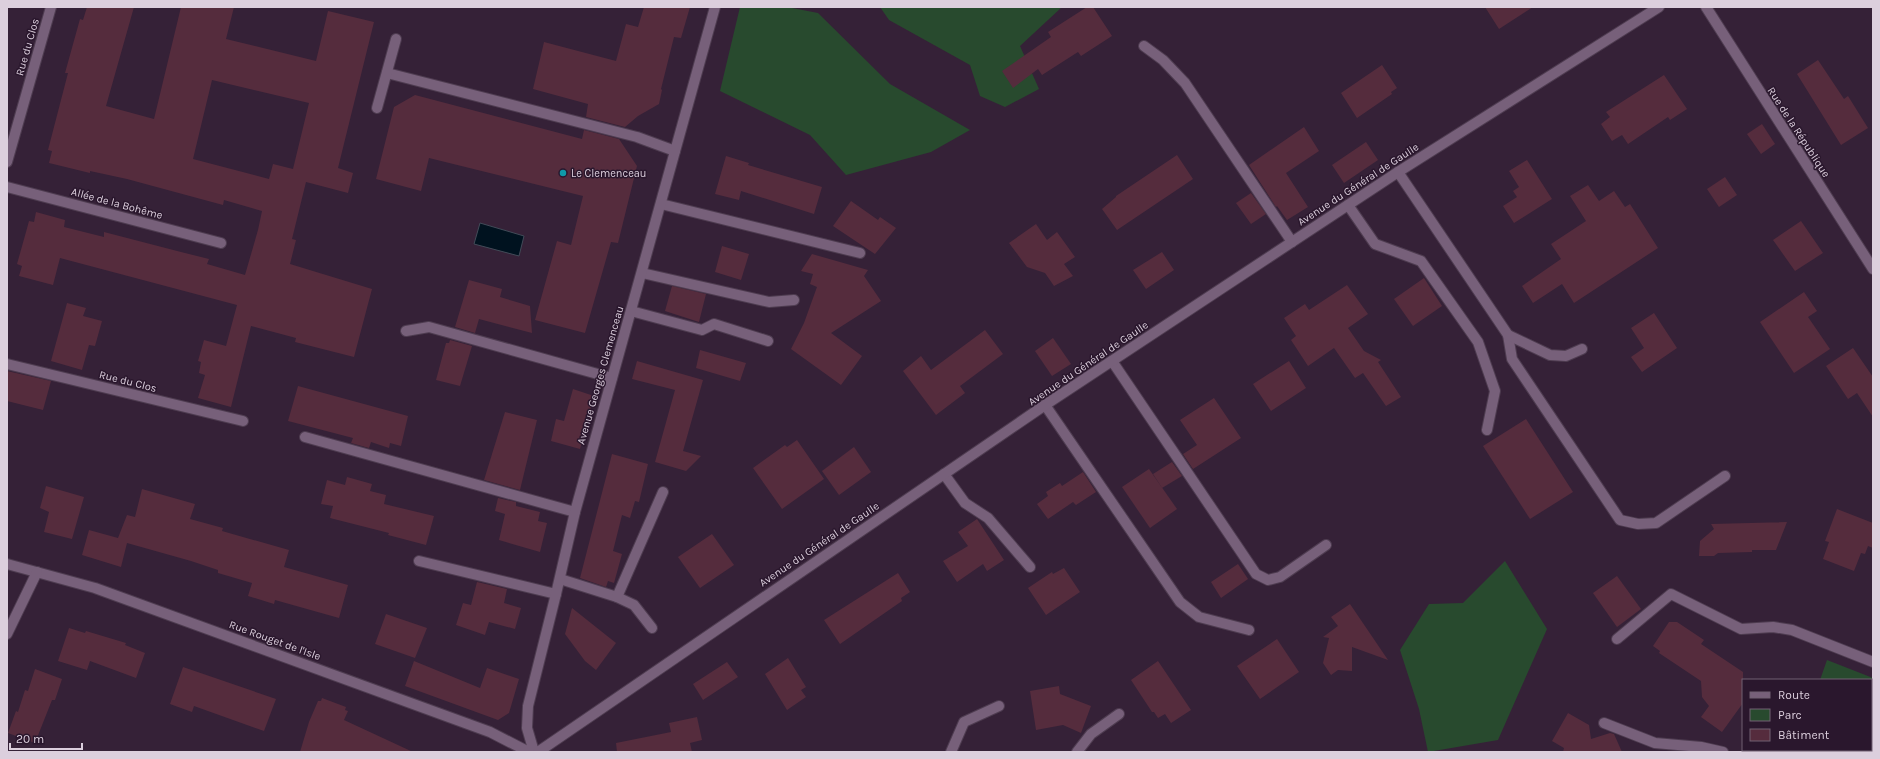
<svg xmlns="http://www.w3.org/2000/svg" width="1880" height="759" viewBox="0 0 1880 759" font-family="Karla,sans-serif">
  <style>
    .green { fill: #284a2e }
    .water { fill: #00121f; stroke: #424b58 }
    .building { fill: #552c3d; fill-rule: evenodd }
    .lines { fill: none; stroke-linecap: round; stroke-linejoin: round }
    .minor-casing { stroke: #4e3c50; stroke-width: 12 }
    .path { stroke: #837385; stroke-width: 2.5; stroke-dasharray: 3 3; stroke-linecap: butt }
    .minor { stroke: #77607a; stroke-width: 10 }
    .culture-dot { fill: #0f9aa8; stroke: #2a172d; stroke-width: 1.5 }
    .labels { text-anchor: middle; stroke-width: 3; stroke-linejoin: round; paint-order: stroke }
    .street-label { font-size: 11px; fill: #dccfdd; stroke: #2a172d }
    .poi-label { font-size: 11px; fill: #dccfdd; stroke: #2a172d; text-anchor: start }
  </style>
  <rect width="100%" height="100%" fill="#352137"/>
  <g class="green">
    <path d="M740 7H787L818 13 890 84 970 130 931 152 846 175 810 135 720 91Z"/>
    <path d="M880 7H1062L1020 46 1039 89 1005 107 980 96 970 65 889 20Z"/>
    <path d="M1505 561 1547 629 1498 740 1428 752 1419 709 1400 650 1429 604 1463 603Z"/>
    <path d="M1827 660 1873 678V752H1792L1793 750H1871V680H1820Z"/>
  </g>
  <path class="water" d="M480 223 524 236 519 256 474 244Z"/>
  <g class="building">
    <path d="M87 7H134L106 106 154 119 181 7H234L226 39 316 61 328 11 374 22 338 168 353 173 348 193 306 182 292 239 296 240 290 264 372 289 354 357 295 342 296 338 251 326 231 407 198 398 205 375 199 373 201 362 198 361 204 340 226 346 237 305 60 258 53 285 19 276 22 266 17 264 26 232 29 221 34 222 36 212 65 220 64 227 104 237V232L181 252 209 259 207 264 245 275 258 230 262 211 224 200 223 205 127 179 90 171V173L49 163 52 151 48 150 68 73H65L80 19 83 20ZM212 80 309 103 293 169 273 164 269 179 193 159Z"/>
    <path d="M644 7H690L681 38 674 37 661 89 662 90 659 104 638 116 625 127 586 117 588 104 533 89 544 42 616 61 626 24 638 27Z"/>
    <path d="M1087 7H1093L1112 36 1081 56 1078 52 1042 75 1038 69 1013 88 1002 71 1051 37 1048 32Z"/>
    <path d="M1485 7H1533L1499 29Z"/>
    <path d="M1818 60 1844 99 1848 96 1868 128 1841 145 1797 74Z"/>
    <path d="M1382 65 1397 88 1391 92 1392 94 1357 118 1341 93Z"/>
    <path d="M1664 75 1687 109 1670 120 1668 117 1628 144 1622 135 1612 141 1601 124 1610 117 1606 112Z"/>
    <path d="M415 95 582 139 584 130 619 139 637 166 618 243 611 242 585 333 535 320 557 241 571 245 583 196 429 158 421 191 376 179 394 107Z"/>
    <path d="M1762 124 1775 144 1761 154 1747 134Z"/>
    <path d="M1304 127 1319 151 1286 173 1308 207 1287 220 1277 206 1276 207 1249 165Z"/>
    <path d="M1366 142 1378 160 1344 183 1332 165Z"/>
    <path d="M1177 155 1193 179 1117 230 1102 209 1116 197V196Z"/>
    <path d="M726 156 749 163 748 165 822 187 814 214 741 191 739 200 715 194Z"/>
    <path d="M1527 160 1552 199 1514 223 1503 206 1517 197 1513 191 1519 187 1509 171Z"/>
    <path d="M1725 177 1737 195 1719 207 1707 189Z"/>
    <path d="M1588 185 1599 201 1614 191 1625 207 1630 204 1658 248 1574 303 1562 284 1533 303 1522 286 1561 259 1551 244 1586 221 1570 196Z"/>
    <path d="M1251 193 1266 214 1251 224 1236 203Z"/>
    <path d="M851 201 878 220 880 217 896 228 875 254 833 226Z"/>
    <path d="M1801 221 1823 253 1795 271 1773 240Z"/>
    <path d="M1036 224 1047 240 1057 232 1075 257 1064 264 1073 276 1054 286 1045 273 1027 267 1009 243Z"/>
    <path d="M722 246 749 254 741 280 715 272Z"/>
    <path d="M1162 252 1174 270 1146 289 1133 270Z"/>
    <path d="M812 254 868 270 864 276 881 301 831 333 862 356 841 385 791 349 804 323 817 287 810 284 813 274 801 271Z"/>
    <path d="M1424 278 1442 306 1413 326 1394 299Z"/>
    <path d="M469 280 502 289 500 297 530 306 532 333 479 319 475 333 455 327Z"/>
    <path d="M1347 285 1368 314 1348 328 1364 351 1381 360 1378 362 1401 397 1386 406 1363 373 1355 378 1334 348 1308 366 1291 340 1296 336 1284 318 1305 304 1309 310Z"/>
    <path d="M672 286 706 294 699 322 665 311Z"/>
    <path d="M1804 292 1817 311 1808 317 1830 349 1794 373 1760 322Z"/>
    <path d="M67 303 86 308 83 316 102 321 95 346 89 345 82 370 51 361Z"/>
    <path d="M1654 313 1677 348 1642 372 1631 357 1644 348 1631 328Z"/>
    <path d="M985 330 1003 354 960 386 965 393 936 415 903 371 921 356 931 370Z"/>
    <path d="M1053 338 1071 364 1052 376 1035 351Z"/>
    <path d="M450 340 472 346 460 386 436 380 446 343H449Z"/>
    <path d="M1853 348 1873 377V417L1857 393 1848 399 1826 366Z"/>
    <path d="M700 350 746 363 740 381 696 368Z"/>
    <path d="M637 361 703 380 683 451 701 456 686 471 655 462 675 390 632 379Z"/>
    <path d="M1289 361 1306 388 1271 411 1253 384Z"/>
    <path d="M7 371 51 381 43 410 7 401Z"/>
    <path d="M298 386 408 416 401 446 390 443 389 448 371 442 369 448 351 443 353 438 288 421Z"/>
    <path d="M573 389 594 396 580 449 551 441 556 419 564 421Z"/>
    <path d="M1214 398 1241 438 1193 469 1183 454 1197 445 1180 420Z"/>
    <path d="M505 412 537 420 520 490 484 480Z"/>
    <path d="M1526 419 1573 492 1530 519 1483 446Z"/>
    <path d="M797 440 824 479 782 509 753 468 785 445 787 447Z"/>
    <path d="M854 447 871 472 839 495 822 471Z"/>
    <path d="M612 454 648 464 639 502 635 501 630 518 622 515 613 551 622 554 614 583 608 581 606 587 580 578Z"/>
    <path d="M1172 462 1182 476 1162 488 1153 474Z"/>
    <path d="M1149 469 1177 509 1150 528 1122 487Z"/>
    <path d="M1083 472 1096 492 1076 505 1073 502 1048 519 1037 504 1048 496 1046 492 1060 483 1062 486Z"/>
    <path d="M347 477 372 484 370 491 386 495 384 504 434 516 426 545 388 535 389 533 330 518 333 506 321 504 327 480 345 485Z"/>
    <path d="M46 486 84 497 72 539 44 532 49 512 40 508Z"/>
    <path d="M142 489 195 504 190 519 223 528 222 531 289 550 284 567 348 585 339 618 275 600 274 604 248 596 252 583 218 573V570L191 561 127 543 121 567 82 555 89 530 118 538 127 515 135 517Z"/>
    <path d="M498 498 516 502V506L540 512 538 521 547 523 540 552 499 540 505 514 495 511Z"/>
    <path d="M1837 509 1873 523V548L1868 546 1865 554 1861 553 1854 571 1823 559 1829 542 1825 541Z"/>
    <path d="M977 519 1004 560 987 571 983 564 957 582 943 561 968 546 958 532Z"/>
    <path d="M1787 522 1776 550H1752V552L1718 553 1714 556H1699L1700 541 1714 529 1711 524Z"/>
    <path d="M712 534 734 565 700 588 678 557Z"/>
    <path d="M1238 564 1248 579 1221 598 1211 582Z"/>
    <path d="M1064 568 1080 592 1046 615 1028 588 1052 572 1053 574Z"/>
    <path d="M898 573 910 592 901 598 902 601 840 644 824 620Z"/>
    <path d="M1617 576 1641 609 1617 627 1593 593Z"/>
    <path d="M477 582 507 589 504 603 521 608 515 629 489 622 485 635 456 625 463 603 471 605Z"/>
    <path d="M1350 604 1388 660 1352 647V671L1338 670 1331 675 1323 663 1329 638 1323 637 1338 626 1331 617Z"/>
    <path d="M572 608 616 643 596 670 585 661 565 634Z"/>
    <path d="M386 614 427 628 415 658 375 644Z"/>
    <path d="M1669 622H1677L1704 640 1701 644 1743 672V703L1722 732 1701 717 1709 706 1702 697 1701 681 1659 653 1660 651 1653 646Z"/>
    <path d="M69 628 85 633 86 631 126 643 125 645 145 653 136 678 90 661 87 670 58 661Z"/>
    <path d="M1277 639 1299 672 1260 699 1237 666Z"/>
    <path d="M788 658 806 687 801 690 806 697 787 710 765 674Z"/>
    <path d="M414 661 480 688 487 668 519 679 509 713 498 720 405 686Z"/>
    <path d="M1158 661 1191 710 1171 723 1165 714 1158 718 1154 712H1152L1131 680Z"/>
    <path d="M727 662 738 677 703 700 693 684Z"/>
    <path d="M183 667 276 699 264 731 194 706 192 712 170 704Z"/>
    <path d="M35 669 62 679 55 700H52L35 743 8 733 16 711 18 712 25 690 28 691Z"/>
    <path d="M1059 686 1060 694 1091 706 1081 733 1063 725 1036 730 1030 691Z"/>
    <path d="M322 698 346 707 345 710 348 711 344 720 413 752H300L309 722 318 701H321Z"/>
    <path d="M1568 713 1589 725 1591 739 1610 733 1614 734 1622 752H1563L1564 748 1552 741Z"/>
    <path d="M697 717 702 740 690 743 692 752H617L616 743 671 732 669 723Z"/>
  </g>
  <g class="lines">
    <defs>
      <g id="minor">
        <path d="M1706 7 1873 269"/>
        <path d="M1144 46 1163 60 1185 83 1292 242"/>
        <path d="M387 73 637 137 675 151"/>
        <path d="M377 108 396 39"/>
        <path d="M7 162 51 7"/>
        <path d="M1398 172 1508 335 1512 359 1620 520 1638 524 1656 523 1725 476"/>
        <path d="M7 187 221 243"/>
        <path d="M661 204 860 253"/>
        <path d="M1348 205 1375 244 1421 261 1478 342 1495 391 1487 430"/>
        <path d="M642 273 769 302 794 300"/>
        <path d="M631 311 702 330 714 324 768 341"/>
        <path d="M406 331 429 327 612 378"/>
        <path d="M1508 335 1550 355 1566 356 1582 349"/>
        <path d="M1112 361 1256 574 1268 580 1280 577 1326 545"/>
        <path d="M7 364 243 421"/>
        <path d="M1045 405 1180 602 1199 617 1249 630"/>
        <path d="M305 437 575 512"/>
        <path d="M944 474 965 503 988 518 1030 567"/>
        <path d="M419 561 556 594"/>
        <path d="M7 564 95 588 490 732 529 752"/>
        <path d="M560 579 617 597 634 605 652 628"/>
        <path d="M617 597 663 492"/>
        <path d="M7 634 37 572"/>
        <path d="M1617 639 1671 594 1741 629 1773 627 1792 630 1873 662"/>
        <path d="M1604 723 1655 743 1701 747 1723 752"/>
        <path d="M534 752 527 728 528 706 556 594 575 512 715 7"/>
        <path d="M538 752 1045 405 1398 172 1659 7"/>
        <path d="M951 752 964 722 999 706"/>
        <path d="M1077 752 1091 734 1119 714"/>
      </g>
    </defs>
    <use href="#minor" class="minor-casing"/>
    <g class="path">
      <path d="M1871 738 1873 735"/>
      <path d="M1868 750V752"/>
    </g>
    <use href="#minor" class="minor"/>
  </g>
  <circle class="culture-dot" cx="563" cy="173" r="4"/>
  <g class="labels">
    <g class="street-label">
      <text transform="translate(27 47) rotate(-74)" y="4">Rue du Clos</text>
      <text transform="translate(1799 132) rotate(57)" y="4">Rue de la République</text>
      <text transform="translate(1358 184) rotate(-33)" y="4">Avenue du Général de Gaulle</text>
      <text transform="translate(117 203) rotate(15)" y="4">Allée de la Bohême</text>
      <text transform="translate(1088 363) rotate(-34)" y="4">Avenue du Général de Gaulle</text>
      <text transform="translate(600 375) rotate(-74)" y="4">Avenue Georges Clemenceau</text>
      <text transform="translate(128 381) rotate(14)" y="4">Rue du Clos</text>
      <text transform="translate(819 544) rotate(-34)" y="4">Avenue du Général de Gaulle</text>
      <text transform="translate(275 640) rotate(20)" y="4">Rue Rouget de l'Isle</text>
    </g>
    <g class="poi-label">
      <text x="571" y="177">Le Clemenceau</text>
    </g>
  </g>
  <rect width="1880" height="759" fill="none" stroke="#dccfdd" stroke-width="16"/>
  <rect x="1742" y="679" width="130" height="72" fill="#2a172d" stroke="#716173"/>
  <rect x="1750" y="692" width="20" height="6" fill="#77607a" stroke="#716173"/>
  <text x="1778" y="699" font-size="12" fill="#dccfdd">Route</text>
  <rect x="1750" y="709" width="20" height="12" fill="#284a2e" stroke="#716173"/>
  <text x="1778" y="719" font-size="12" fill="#dccfdd">Parc</text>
  <rect x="1750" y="729" width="20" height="12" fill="#552c3d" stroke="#716173"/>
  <text x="1778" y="739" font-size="12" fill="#dccfdd">Bâtiment</text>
  <path d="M10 743v6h72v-6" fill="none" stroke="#dccfdd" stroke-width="2"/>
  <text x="16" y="743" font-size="12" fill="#dccfdd" stroke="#2a172d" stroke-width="3" paint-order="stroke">20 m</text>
</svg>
